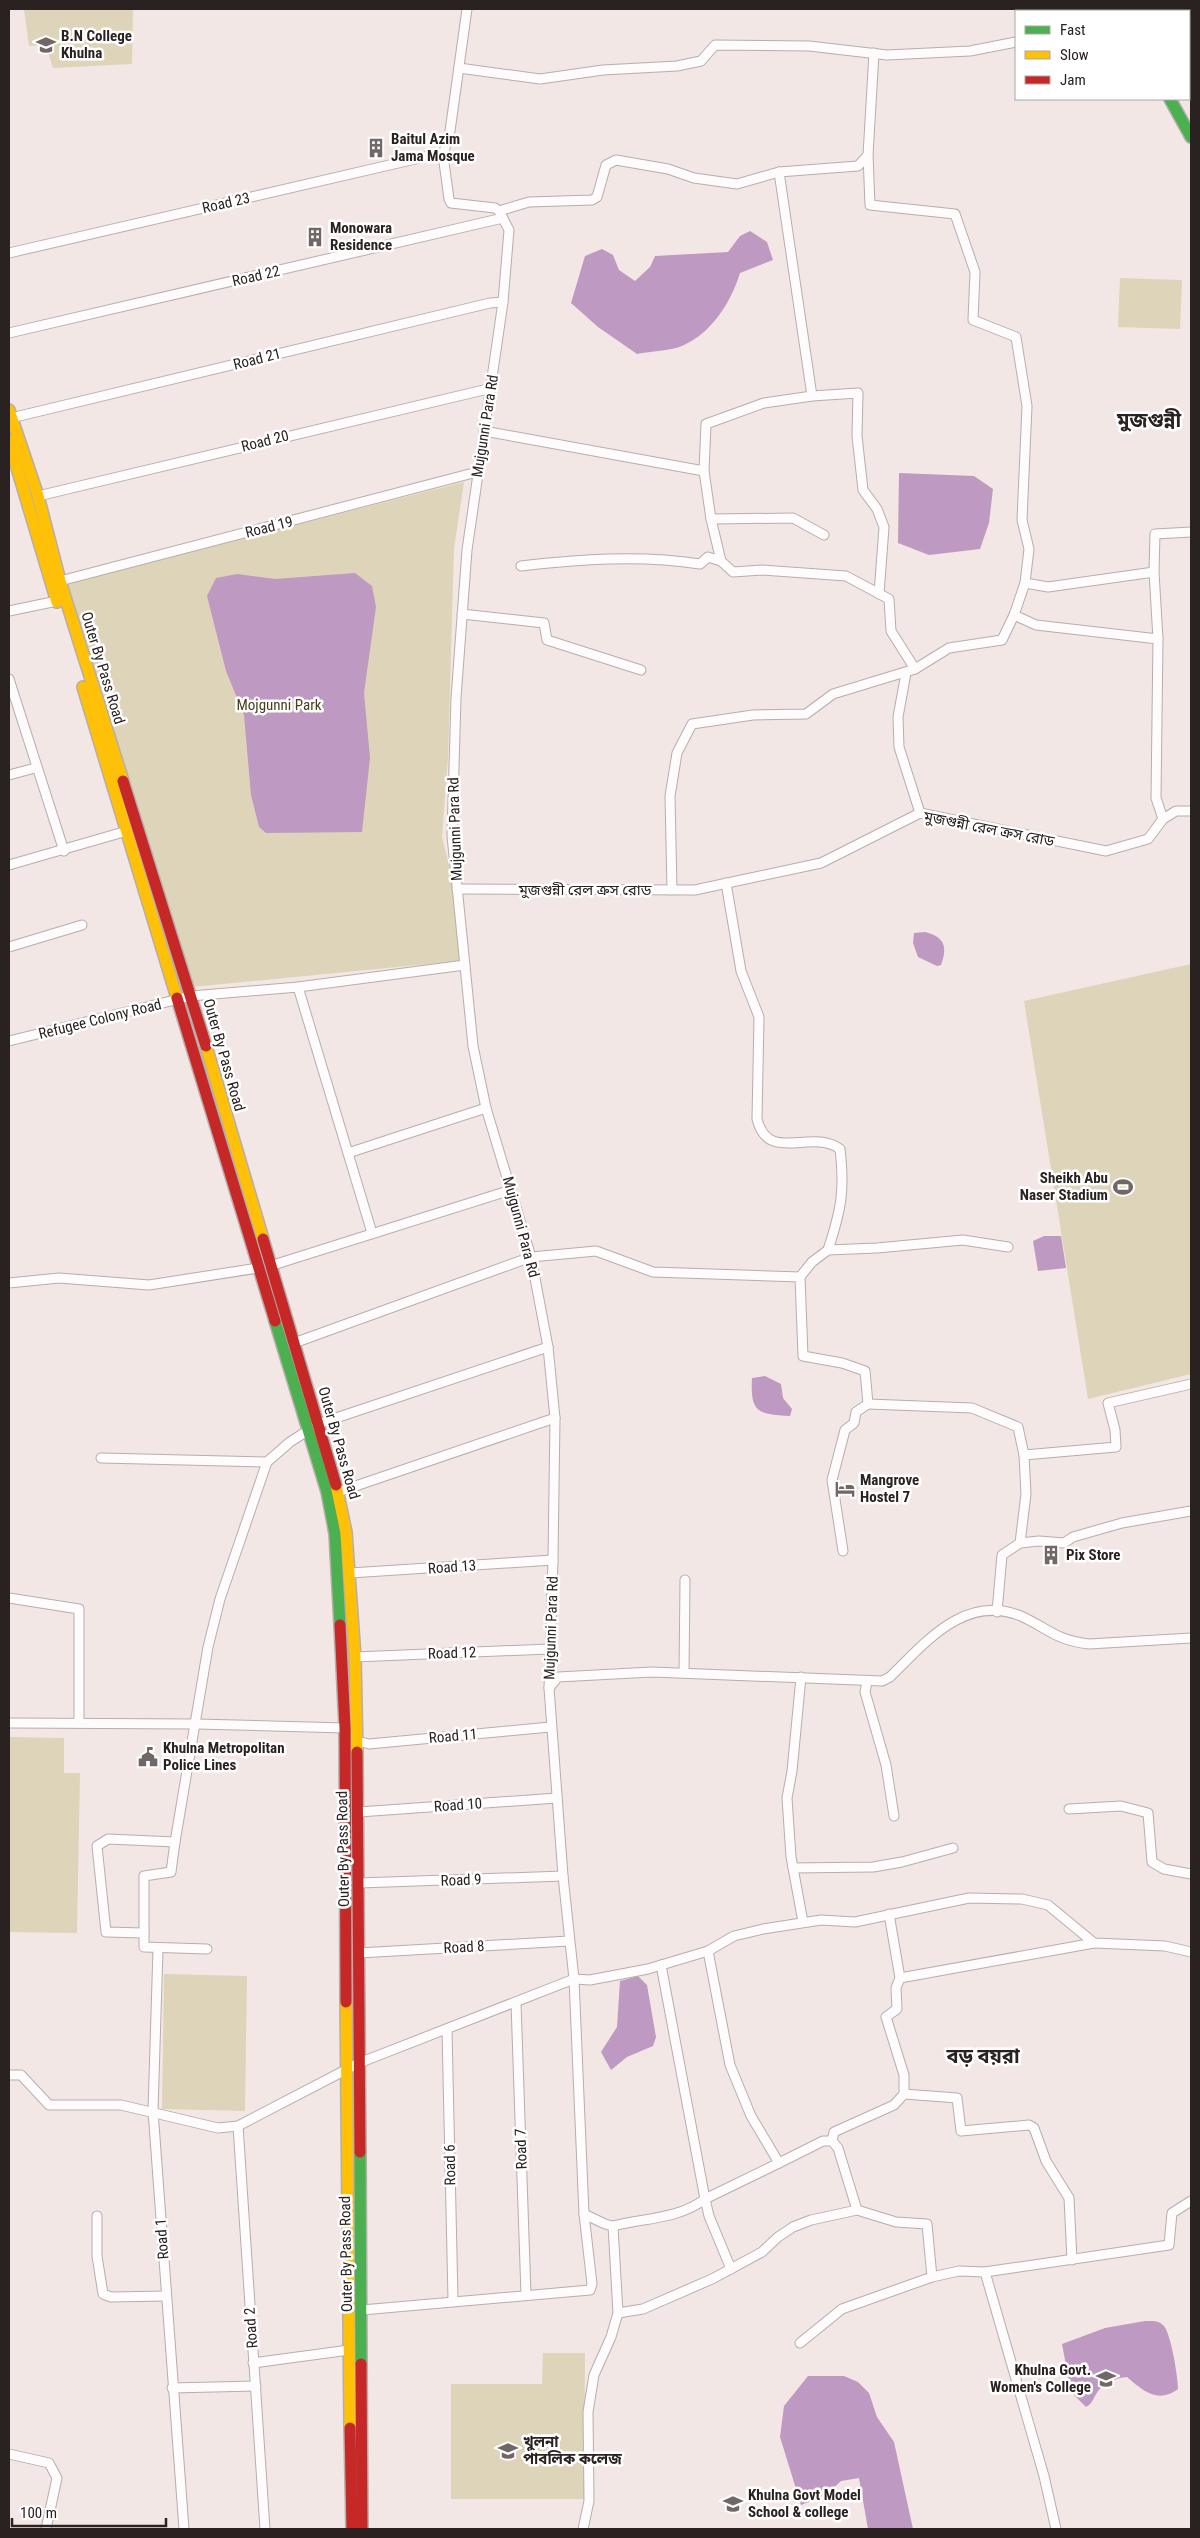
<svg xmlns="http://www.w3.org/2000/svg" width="1200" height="2538" viewBox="0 0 1200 2538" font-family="'Roboto Condensed','Noto Sans Bengali',sans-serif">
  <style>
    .green { fill: #ded4b9 }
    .water { fill: #be99c1 }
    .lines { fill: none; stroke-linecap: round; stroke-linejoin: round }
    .street-casing { stroke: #b7aeac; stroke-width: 11 }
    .fast-casing { stroke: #b7aeac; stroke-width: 14 }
    .slow-casing { stroke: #b7aeac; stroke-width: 14 }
    .jam-casing { stroke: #b7aeac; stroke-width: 14 }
    .street { stroke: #fdfbfb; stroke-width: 9 }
    .fast { stroke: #4caf50; stroke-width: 11 }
    .slow { stroke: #ffc107; stroke-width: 11 }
    .jam { stroke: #c62828; stroke-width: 11 }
    .rail { stroke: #d1cecd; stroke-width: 3; stroke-dasharray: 9 9; stroke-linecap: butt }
    .labels { text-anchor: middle; stroke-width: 5; stroke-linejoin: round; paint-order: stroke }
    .poi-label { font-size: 15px; font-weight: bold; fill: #2a2221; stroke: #fff; text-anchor: start }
    .street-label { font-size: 15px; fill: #2a2221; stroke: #fff }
    .park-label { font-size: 15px; fill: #443e1c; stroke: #fff }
    .district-label { font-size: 20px; font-weight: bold; fill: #2a2221; stroke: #fff }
  </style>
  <rect width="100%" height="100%" fill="#f3e7e5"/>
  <g class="green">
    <path d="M24 9H133L132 64 53 68 46 45 29 46Z"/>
    <path d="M1120 278 1182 280 1180 329 1118 327Z"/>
    <path d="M464 482 454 549 448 757 442 837 455 889 459 961 192 987 64 584Z"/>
    <path d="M1191 964V1374L1088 1399 1024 1001Z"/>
    <path d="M9 1737 64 1738V1773H80L77 1933 9 1932Z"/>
    <path d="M164 1974 247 1976 245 2111 162 2109Z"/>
    <path d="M543 2353H585L584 2499H451V2384H542Z"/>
  </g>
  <g class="water">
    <path d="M750 231 767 242 773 260 740 273C731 302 712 333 682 346 669 351 651 351 637 354L598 327 571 303 585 256 602 249 613 255 619 270 635 281 650 267 655 256 728 252 740 236Z"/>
    <path d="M899 473 974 476 993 489 989 523 980 549 929 555 898 543Z"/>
    <path d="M355 573 372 586 376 607 364 693 370 758 362 832 266 833 259 827 251 795 244 715 226 671 207 596 216 578 237 574 275 579Z"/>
    <path d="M925 932C944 937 948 946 941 965L937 966 918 957 913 943 914 933Z"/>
    <path d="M1044 1236H1061L1066 1268 1038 1271 1033 1241Z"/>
    <path d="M765 1376 781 1384 783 1398 792 1409 790 1416C758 1414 750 1413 752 1378Z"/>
    <path d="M638 1976 647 1985 656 2037 653 2046 627 2057 611 2070 601 2052 617 2027 620 1981Z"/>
    <path d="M1145 2321C1152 2321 1158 2320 1163 2325 1171 2332 1178 2378 1178 2389 1158 2404 1143 2391 1127 2377 1117 2378 1105 2382 1098 2391 1093 2398 1094 2402 1086 2407L1071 2392 1062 2344 1105 2328Z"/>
    <path d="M808 2376H844L858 2382 869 2393 877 2417 894 2442 913 2529H868L859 2478 841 2481 825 2496 801 2505 780 2437 784 2406Z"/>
  </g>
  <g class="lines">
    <defs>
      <g id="street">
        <path d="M459 68 540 79 603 70 677 66 701 61 715 45 809 46 887 55 970 51 1016 42"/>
        <path d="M779 172 812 396 858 393 857 436 863 490 877 509 884 527 879 594"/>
        <path d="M499 211 529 202 592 200 597 197 606 165 616 160 668 169 694 178 737 184 779 172 858 166 868 155 874 53"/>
        <path d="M9 253 424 157 443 155"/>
        <path d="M9 333 503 218"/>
        <path d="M11 418 490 303 503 302"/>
        <path d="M484 431 704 471 711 519 721 561"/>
        <path d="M704 471 706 424 764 403 812 396"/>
        <path d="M38 496 492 388"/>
        <path d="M711 519 793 518 824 535"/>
        <path d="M521 566C581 559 641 555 700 564L708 557 721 561 733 572 762 570 846 576 889 599 891 631 915 669"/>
        <path d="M60 581 477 472"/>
        <path d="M1025 583 1048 587 1154 572"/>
        <path d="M9 611 57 601"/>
        <path d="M462 614 544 623 547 640 641 670"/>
        <path d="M1014 615 1036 625 1158 639 1154 572 1155 534 1191 532"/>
        <path d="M1158 639 1156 798 1163 819"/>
        <path d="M906 673 898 717 899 747 920 813"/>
        <path d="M9 679 64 851"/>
        <path d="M9 775 35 768"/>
        <path d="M9 865 127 831"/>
        <path d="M726 883 741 971 759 1017 757 1119C768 1164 811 1128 840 1149 845 1191 841 1210 828 1250"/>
        <path d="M457 889 695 890 821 863 920 813 1106 851 1148 839 1163 819 1176 811H1191"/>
        <path d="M672 890 670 796 677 753 692 724 753 715 806 714 833 694 915 669 949 648 1002 640 1014 615 1025 583 1029 549 1022 520 1027 406 1016 337 973 320 975 272 955 214 870 205 868 155"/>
        <path d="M9 947 82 925"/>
        <path d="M298 987 372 1233"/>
        <path d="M9 1041 191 996 298 987 465 965"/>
        <path d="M348 1153 486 1108"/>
        <path d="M270 1266 511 1190"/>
        <path d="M800 1277 812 1262 828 1250 877 1248 963 1240 1008 1247"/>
        <path d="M9 1283 59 1278 149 1285 258 1268"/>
        <path d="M294 1343 531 1257 596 1251 653 1272 800 1277 803 1356 842 1363 865 1371 868 1404 972 1408 1018 1427 1024 1455 1116 1447 1115 1430 1108 1403 1191 1384"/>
        <path d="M1024 1455 1026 1494 1020 1543 1039 1541 1064 1543 1073 1537 1122 1523 1191 1511"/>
        <path d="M101 1458 267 1462 290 1442 318 1424 548 1347"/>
        <path d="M338 1492 555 1418"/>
        <path d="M843 1551 832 1480 845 1430 854 1423 856 1412 868 1404"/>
        <path d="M350 1573 553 1560"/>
        <path d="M9 1598 79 1609V1723"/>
        <path d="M997 1612 1002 1555 1020 1543"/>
        <path d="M355 1657 549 1649"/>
        <path d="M684 1673 685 1580"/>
        <path d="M801 1677 792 1771 787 1798 791 1857 803 1922"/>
        <path d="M867 1682 865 1692 886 1765 894 1816"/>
        <path d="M549 1688 558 1677 652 1672 882 1681 890 1677C926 1642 966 1592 1023 1617 1050 1630 1056 1640 1089 1644L1191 1638"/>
        <path d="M9 1723 196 1724 345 1728"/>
        <path d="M357 1741 369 1744 550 1727"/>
        <path d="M1069 1809 1121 1806 1148 1813 1152 1862 1164 1869 1191 1874"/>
        <path d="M359 1812 557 1798"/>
        <path d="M175 1842 171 1872 144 1876V1947L207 1949"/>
        <path d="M793 1868 873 1867 902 1862 953 1848"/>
        <path d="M359 1883 563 1876"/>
        <path d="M144 1933 106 1932 97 1846 108 1839 175 1842 208 1647 220 1599 267 1462"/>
        <path d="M158 1949 153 2111 184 2529"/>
        <path d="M708 1951 730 2065 751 2116 779 2163 823 2141H832L838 2148 857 2210"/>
        <path d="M359 1953 569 1941"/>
        <path d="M661 1965 705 2199 709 2216 731 2269"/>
        <path d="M900 1978 1094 1943"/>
        <path d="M516 2003 526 2295"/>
        <path d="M447 2030 453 2300"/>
        <path d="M9 2075H21L49 2105H121L218 2128 238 2126 359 2063 574 1979 590 1980 648 1969 708 1951 734 1936 763 1929 821 1920 855 1922 969 1898 1022 1899 1048 1905 1094 1943 1165 1946 1191 1952"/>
        <path d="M904 2094 957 2098 961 2131 1029 2125 1034 2128 1046 2161 1069 2198 1072 2260"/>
        <path d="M238 2126 265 2529"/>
        <path d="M832 2141 834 2132 894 2105 904 2094V2075L886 2017 897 2009 896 1988 900 1978 889 1914"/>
        <path d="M97 2216V2256L103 2294 111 2297 166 2296"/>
        <path d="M613 2226C644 2218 679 2219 705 2199L779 2163"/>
        <path d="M985 2272 1044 2476 1056 2529"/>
        <path d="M362 2310 590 2290 592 2284 584 2214 574 1979 563 1876 549 1688 553 1560 555 1418 548 1347 531 1257 486 1108 473 1046 452 836 456 698 467 550 503 302 509 230 499 211 495 208 451 203 449 199 443 155 450 131 467 9"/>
        <path d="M618 2313 643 2309 712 2279 762 2252 778 2237 793 2227 811 2220 857 2210 896 2222 927 2224 932 2277 959 2271 985 2272 1169 2245 1172 2213 1191 2201"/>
        <path d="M800 2343 842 2309 932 2277"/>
        <path d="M253 2363 349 2350"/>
        <path d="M172 2388 256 2386"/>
        <path d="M9 2454 49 2463 57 2478 46 2529"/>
        <path d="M583 2529 589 2501 588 2412 594 2375 611 2337 618 2313 613 2226 605 2224 584 2214"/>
      </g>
      <g id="fast">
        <path d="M1170 99 1191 137"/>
        <path d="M275 1321 327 1492 335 1534 340 1625"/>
        <path d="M360 2152 361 2364"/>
      </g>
      <g id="slow">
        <path d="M9 410 38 496 60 581 123 781"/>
        <path d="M9 441 57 602"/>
        <path d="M83 687 177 998"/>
        <path d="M206 1046 263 1239"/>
        <path d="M336 1485 346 1532 355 1657 357 1752"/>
        <path d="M346 2002 350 2428"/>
      </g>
      <g id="jam">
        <path d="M1122 9 1124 11"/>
        <path d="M123 781 206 1046"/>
        <path d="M177 998 275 1321"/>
        <path d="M263 1239 336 1485"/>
        <path d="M340 1625 345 1728 346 2002"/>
        <path d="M357 1752 360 2152"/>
        <path d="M361 2364 362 2529"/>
        <path d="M350 2428 352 2529"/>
      </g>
    </defs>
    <use href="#street" class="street-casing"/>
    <use href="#fast" class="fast-casing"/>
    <use href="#slow" class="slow-casing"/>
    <use href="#jam" class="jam-casing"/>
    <use href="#street" class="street"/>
    <use href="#fast" class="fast"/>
    <use href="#slow" class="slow"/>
    <use href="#jam" class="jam"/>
    <g class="rail">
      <path d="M1179 9 1180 11"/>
      <path d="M1189 28 1191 33"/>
    </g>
  </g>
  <defs>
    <symbol id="school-bare" viewBox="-9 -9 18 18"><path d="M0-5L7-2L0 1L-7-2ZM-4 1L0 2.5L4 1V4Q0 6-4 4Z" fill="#706766" stroke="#fff" stroke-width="2.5" paint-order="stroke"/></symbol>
    <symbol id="building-bare" viewBox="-9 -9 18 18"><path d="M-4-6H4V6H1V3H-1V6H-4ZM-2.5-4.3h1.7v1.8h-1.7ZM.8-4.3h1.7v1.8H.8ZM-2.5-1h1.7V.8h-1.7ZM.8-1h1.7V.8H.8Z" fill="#706766" stroke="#fff" stroke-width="2.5" paint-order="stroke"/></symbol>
    <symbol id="stadium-bare" viewBox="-9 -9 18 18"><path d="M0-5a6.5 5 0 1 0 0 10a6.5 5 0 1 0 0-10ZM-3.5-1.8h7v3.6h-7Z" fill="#706766" stroke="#fff" stroke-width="2.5" paint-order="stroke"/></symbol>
    <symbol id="hotel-bare" viewBox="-9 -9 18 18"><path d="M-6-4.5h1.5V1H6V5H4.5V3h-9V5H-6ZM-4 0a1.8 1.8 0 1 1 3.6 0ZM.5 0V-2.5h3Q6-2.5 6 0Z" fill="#706766" stroke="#fff" stroke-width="2.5" paint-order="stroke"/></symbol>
    <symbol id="civic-bare" viewBox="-9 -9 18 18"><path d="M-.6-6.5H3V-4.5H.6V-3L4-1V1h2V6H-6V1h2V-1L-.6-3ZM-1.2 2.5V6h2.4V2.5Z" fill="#706766" stroke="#fff" stroke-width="2.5" paint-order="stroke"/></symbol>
    <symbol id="university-bare" viewBox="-9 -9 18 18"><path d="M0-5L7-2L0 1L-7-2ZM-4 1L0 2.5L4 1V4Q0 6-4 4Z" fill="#706766" stroke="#fff" stroke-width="2.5" paint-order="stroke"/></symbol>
  </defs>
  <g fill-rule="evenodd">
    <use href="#school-bare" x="32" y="31" width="28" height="28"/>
    <use href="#building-bare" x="362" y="134" width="28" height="28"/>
    <use href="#building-bare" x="301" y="223" width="28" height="28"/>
    <use href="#stadium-bare" x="1109" y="1173" width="28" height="28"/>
    <use href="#hotel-bare" x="831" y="1475" width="28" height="28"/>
    <use href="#building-bare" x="1037" y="1541" width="28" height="28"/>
    <use href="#civic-bare" x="134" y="1743" width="28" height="28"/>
    <use href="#university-bare" x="1092" y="2365" width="28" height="28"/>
    <use href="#university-bare" x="494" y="2437" width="28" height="28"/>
    <use href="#school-bare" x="719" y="2490" width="28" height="28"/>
  </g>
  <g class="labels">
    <g class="poi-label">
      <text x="61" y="41">B.N College<tspan x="61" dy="17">Khulna</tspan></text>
      <text x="391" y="144">Baitul Azim<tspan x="391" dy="17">Jama Mosque</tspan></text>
      <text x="330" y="233">Monowara<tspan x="330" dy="17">Residence</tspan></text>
      <text x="1108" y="1183" text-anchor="end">Sheikh Abu<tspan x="1108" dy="17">Naser Stadium</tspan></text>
      <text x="860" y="1485">Mangrove<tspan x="860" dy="17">Hostel 7</tspan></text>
      <text x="1066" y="1560">Pix Store</text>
      <text x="163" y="1753">Khulna Metropolitan<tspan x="163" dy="17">Police Lines</tspan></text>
      <text x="1091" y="2375" text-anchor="end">Khulna Govt.<tspan x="1091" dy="17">Women's College</tspan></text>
      <text x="523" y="2447">খুলনা<tspan x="523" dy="17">পাবলিক কলেজ</tspan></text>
      <text x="748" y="2500">Khulna Govt Model<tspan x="748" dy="17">School &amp; college</tspan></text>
    </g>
    <g class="street-label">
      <text transform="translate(226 203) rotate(-13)" y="5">Road 23</text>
      <text transform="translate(256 276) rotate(-13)" y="5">Road 22</text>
      <text transform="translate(257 359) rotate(-14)" y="5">Road 21</text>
      <text transform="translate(485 426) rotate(-81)" y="5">Mujgunni Para Rd</text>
      <text transform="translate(265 441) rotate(-14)" y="5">Road 20</text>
      <text transform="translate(269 527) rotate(-14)" y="5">Road 19</text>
      <text transform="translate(103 668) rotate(73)" y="5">Outer By Pass Road</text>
      <text transform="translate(455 829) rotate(-92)" y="5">Mujgunni Para Rd</text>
      <text transform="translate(989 829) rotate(11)" y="5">মুজগুন্নী রেল ক্রস রোড</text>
      <text x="585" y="895">মুজগুন্নী রেল ক্রস রোড</text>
      <text transform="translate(100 1019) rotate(-14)" y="5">Refugee Colony Road</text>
      <text transform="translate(224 1055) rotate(74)" y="5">Outer By Pass Road</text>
      <text transform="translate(521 1227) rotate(75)" y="5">Mujgunni Para Rd</text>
      <text transform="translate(339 1443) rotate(74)" y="5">Outer By Pass Road</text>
      <text transform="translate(452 1567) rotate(-4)" y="5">Road 13</text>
      <text transform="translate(551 1628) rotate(-88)" y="5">Mujgunni Para Rd</text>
      <text transform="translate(452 1653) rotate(-2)" y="5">Road 12</text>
      <text transform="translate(453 1736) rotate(-5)" y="5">Road 11</text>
      <text transform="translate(458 1805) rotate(-4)" y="5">Road 10</text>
      <text transform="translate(343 1849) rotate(-91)" y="5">Outer By Pass Road</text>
      <text transform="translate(461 1880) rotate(-2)" y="5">Road 9</text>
      <text transform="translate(464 1947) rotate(-3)" y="5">Road 8</text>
      <text transform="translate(521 2149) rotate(-92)" y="5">Road 7</text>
      <text transform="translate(450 2165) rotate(-91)" y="5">Road 6</text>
      <text transform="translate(162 2239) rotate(-94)" y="5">Road 1</text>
      <text transform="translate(346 2254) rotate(-91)" y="5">Outer By Pass Road</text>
      <text transform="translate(251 2328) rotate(-94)" y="5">Road 2</text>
    </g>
    <g class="park-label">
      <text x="279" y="710">Mojgunni Park</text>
    </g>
    <g class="district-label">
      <text x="1149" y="427">মুজগুন্নী</text>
      <text x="983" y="2063">বড় বয়রা</text>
    </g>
  </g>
  <rect width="1200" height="2538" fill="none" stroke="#2a2221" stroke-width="20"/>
  <rect x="1015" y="10" width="175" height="90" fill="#ffffff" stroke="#aaa7a6"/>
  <rect x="1025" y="26" width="25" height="8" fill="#4caf50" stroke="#aaa7a6"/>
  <text x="1060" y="35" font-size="15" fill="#2a2221">Fast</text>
  <rect x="1025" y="51" width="25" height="8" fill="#ffc107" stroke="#aaa7a6"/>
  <text x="1060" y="60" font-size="15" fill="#2a2221">Slow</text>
  <rect x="1025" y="76" width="25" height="8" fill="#c62828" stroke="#aaa7a6"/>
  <text x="1060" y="85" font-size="15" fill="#2a2221">Jam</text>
  <path d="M12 2518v8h154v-8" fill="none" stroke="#2a2221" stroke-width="2.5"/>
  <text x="20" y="2518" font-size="15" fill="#2a2221" stroke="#ffffff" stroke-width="4" paint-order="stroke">100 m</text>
</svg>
